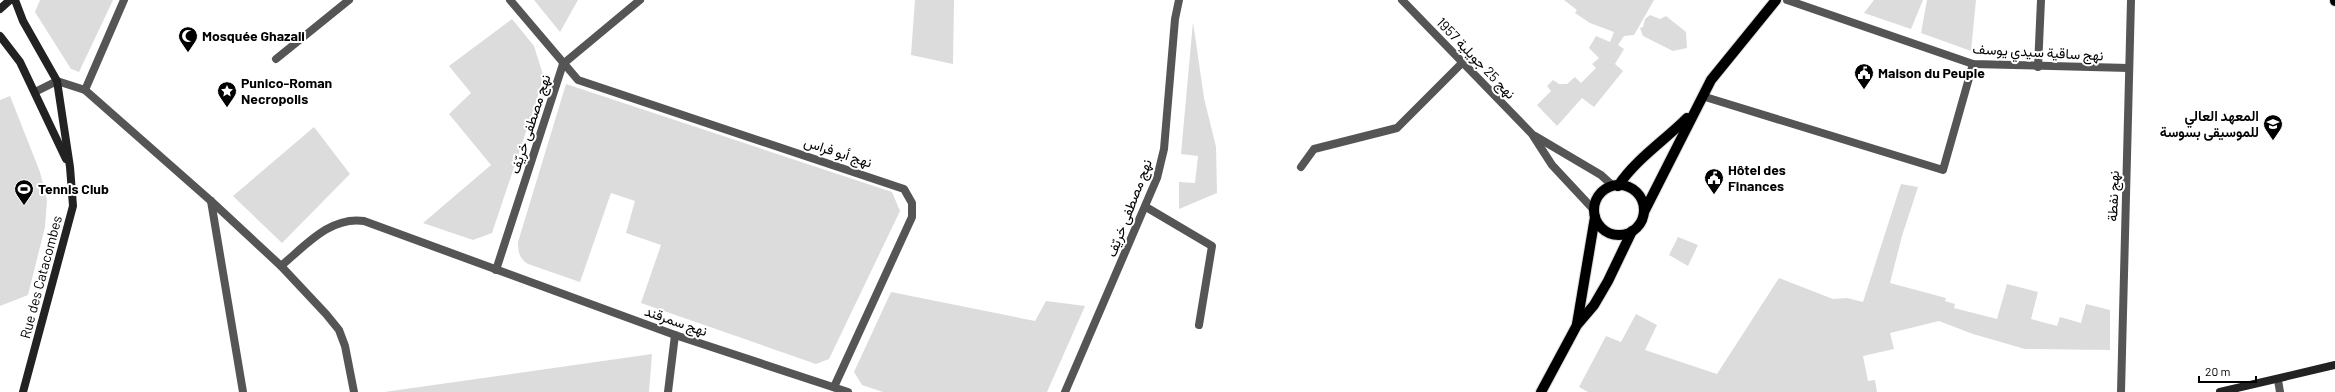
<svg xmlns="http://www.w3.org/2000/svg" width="2335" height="392" viewBox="0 0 2335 392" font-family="Barlow,Vazirmatn,sans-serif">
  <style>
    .green { fill: #dcdcdc }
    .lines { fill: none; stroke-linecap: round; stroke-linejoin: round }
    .primary-casing { stroke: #dbdbdb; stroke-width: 12 }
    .minor { stroke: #555; stroke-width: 8 }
    .secondary { stroke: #222; stroke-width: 8 }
    .primary { stroke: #000; stroke-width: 10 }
    .labels { text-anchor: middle; stroke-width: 4; stroke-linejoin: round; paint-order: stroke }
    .poi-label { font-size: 14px; font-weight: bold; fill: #000; stroke: #fff; text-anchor: start }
    .street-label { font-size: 14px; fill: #000; stroke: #fff }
  </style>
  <rect width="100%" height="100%" fill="#fff"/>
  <g class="green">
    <path d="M40 0H113L79 72 71 69 35 12Z"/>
    <path d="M534 0H578L560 32Z"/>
    <path d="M915 0H954L953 64 911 55Z"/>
    <path d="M1564 0H1654L1634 35 1624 36 1618 45 1624 49 1615 64 1623 71 1594 107 1582 98 1557 126 1537 105 1551 91 1547 86 1553 80 1559 84H1567L1575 77 1581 83 1596 68 1592 64 1599 58 1589 48 1596 36 1610 42 1614 32 1590 23 1575 13 1577 10Z"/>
    <path d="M1874 0H1923L1911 29 1864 13Z"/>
    <path d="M1927 0H1976L1971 51 1921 33Z"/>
    <path d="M1650 15 1660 19 1666 16 1686 32 1687 48 1673 51 1643 36 1640 28 1643 27 1645 19Z"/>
    <path d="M512 19 534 46 544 78 492 233 473 240 423 223 491 165 449 114 471 93 449 66Z"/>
    <path d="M1193 22 1204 98 1216 147 1217 193 1179 209V182L1195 183 1198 156 1181 154Z"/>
    <path d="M566 84 892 192 900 211 829 359 816 364 641 303 661 245 626 233 635 201 611 193 580 282 528 264C519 258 518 252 518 242Z"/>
    <path d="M10 96 40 172 47 200 45 227 28 295 0 306V100Z"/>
    <path d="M314 127 350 174 282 243 233 196Z"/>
    <path d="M1901 184 1918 187 1902 236 1890 283 1946 298 1945 301 1955 304 1954 308 1997 319 2007 284 2038 292 2031 319 2057 326 2060 317 2081 323 2086 304 2110 310V350L2025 349 1973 334 1939 321 1890 333 1894 349 1863 356 1868 381 1875 380 1877 392H1588L1579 387 1606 336 1621 342 1636 314 1657 325 1645 350 1717 374 1779 278 1833 299 1847 298 1863 302Z"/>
    <path d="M1678 237 1698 245 1688 266 1669 255Z"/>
    <path d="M891 292 1035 321 1046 301 1085 306 1047 392H883L862 385 854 372Z"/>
    <path d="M652 354 649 392H384Z"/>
  </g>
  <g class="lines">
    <defs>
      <g id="primary">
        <path d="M2335 0V1"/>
        <circle cx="1619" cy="210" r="25"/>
        <path d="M1618 186C1636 159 1664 141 1687 118"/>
        <path d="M1644 212 1711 80 1776 0"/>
        <path d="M1577 324 1595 217"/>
        <path d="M1541 392 1577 325 1594 305 1608 281 1632 231"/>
      </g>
    </defs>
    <use href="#primary" class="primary-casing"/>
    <g class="minor">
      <path d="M510 0 578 80 904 189 912 203V217L834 387"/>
      <path d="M1402 0 1532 134 1552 165 1594 210"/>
      <path d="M1787 0 1973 64 2129 68"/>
      <path d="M276 59 349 0"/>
      <path d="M563 64 640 0"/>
      <path d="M2038 67 2041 0"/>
      <path d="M85 90 124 0"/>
      <path d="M35 92 57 81 85 90 211 201 281 266 326 314 339 330 345 346 354 392"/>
      <path d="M1702 96 1943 170 1973 64"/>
      <path d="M1535 136 1601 175 1613 186"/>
      <path d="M1301 167 1314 149 1397 128 1462 63"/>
      <path d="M211 201 243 392"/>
      <path d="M1146 207 1212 246 1199 325"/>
      <path d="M281 266C305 246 330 216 364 221L675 335 848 392"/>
      <path d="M496 270 563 64"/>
      <path d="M2278 380 2280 392"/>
      <path d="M668 392 675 335"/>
      <path d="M1065 392 1157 178 1164 149 1175 19 1179 0"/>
      <path d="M2121 392 2131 0"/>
    </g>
    <g class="secondary">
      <path d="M15 0 23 21 57 81 70 167 73 206 23 392"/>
      <path d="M0 9 10 0"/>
      <path d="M0 36 20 62 66 159"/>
      <path d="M2220 392 2335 365"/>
    </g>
    <use href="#primary" class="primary"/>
  </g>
  <defs>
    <symbol id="mosque-pin" viewBox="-11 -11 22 30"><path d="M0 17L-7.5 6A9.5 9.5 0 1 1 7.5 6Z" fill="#000" stroke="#fff"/><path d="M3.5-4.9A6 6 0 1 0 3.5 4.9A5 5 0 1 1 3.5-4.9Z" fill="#fff"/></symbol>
    <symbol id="civic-pin" viewBox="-11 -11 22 30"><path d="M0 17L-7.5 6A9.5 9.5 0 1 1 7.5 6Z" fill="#000" stroke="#fff"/><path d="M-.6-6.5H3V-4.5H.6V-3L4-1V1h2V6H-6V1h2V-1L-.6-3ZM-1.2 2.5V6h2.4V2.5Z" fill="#fff"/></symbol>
    <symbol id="sight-pin" viewBox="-11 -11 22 30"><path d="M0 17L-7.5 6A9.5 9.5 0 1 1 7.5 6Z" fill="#000" stroke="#fff"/><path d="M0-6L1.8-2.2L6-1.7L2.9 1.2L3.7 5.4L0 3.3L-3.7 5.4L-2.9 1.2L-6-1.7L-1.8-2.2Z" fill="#fff"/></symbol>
    <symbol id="university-pin" viewBox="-11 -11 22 30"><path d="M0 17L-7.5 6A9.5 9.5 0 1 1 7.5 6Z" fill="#000" stroke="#fff"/><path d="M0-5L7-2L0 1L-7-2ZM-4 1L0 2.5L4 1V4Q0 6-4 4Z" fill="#fff"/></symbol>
    <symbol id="stadium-pin" viewBox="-11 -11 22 30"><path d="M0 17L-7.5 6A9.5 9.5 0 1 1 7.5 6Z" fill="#000" stroke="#fff"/><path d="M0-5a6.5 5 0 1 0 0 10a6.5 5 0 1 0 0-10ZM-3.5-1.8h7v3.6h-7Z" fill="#fff"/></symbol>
  </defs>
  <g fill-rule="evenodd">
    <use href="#mosque-pin" x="177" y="25" width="22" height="30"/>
    <use href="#civic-pin" x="1853" y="62" width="22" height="30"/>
    <use href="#sight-pin" x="216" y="80" width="22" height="30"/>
    <use href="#university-pin" x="2262" y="113" width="22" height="30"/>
    <use href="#civic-pin" x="1703" y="167" width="22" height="30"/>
    <use href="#stadium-pin" x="13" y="178" width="22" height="30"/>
  </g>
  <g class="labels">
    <g class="poi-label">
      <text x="202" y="41">Mosquée Ghazali</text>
      <text x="1878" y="78">Maison du Peuple</text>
      <text x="241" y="88">Punico-Roman<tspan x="241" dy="16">Necropolis</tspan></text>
      <text x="2259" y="121" text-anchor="end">المعهد العالي<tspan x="2259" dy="16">للموسيقى بسوسة</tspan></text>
      <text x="1728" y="175">Hôtel des<tspan x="1728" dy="16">Finances</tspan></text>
      <text x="38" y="194">Tennis Club</text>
    </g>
    <g class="street-label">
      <text transform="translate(2038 52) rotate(3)" y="5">نهج ساقية سيدي يوسف</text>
      <text transform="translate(1476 58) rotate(46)" y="5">نهج 25 جويلية 1957</text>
      <text transform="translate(530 124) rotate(-72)" y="5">نهج مصطفى خريّف</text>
      <text transform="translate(838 152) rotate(18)" y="5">نهج أبو فراس</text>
      <text transform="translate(2113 196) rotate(-88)" y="5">نهج نفطة</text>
      <text transform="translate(1129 208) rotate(-69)" y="5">نهج مصطفى خريّف</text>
      <text transform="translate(41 277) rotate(-75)" y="5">Rue des Catacombes</text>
      <text transform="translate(676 321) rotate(19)" y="5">نهج سمرقند</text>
    </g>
  </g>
  <path d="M2199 376v6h57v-6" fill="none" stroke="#000000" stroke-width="2"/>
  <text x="2205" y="376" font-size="12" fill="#000000" stroke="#ffffff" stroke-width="3" paint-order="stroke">20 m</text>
</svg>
